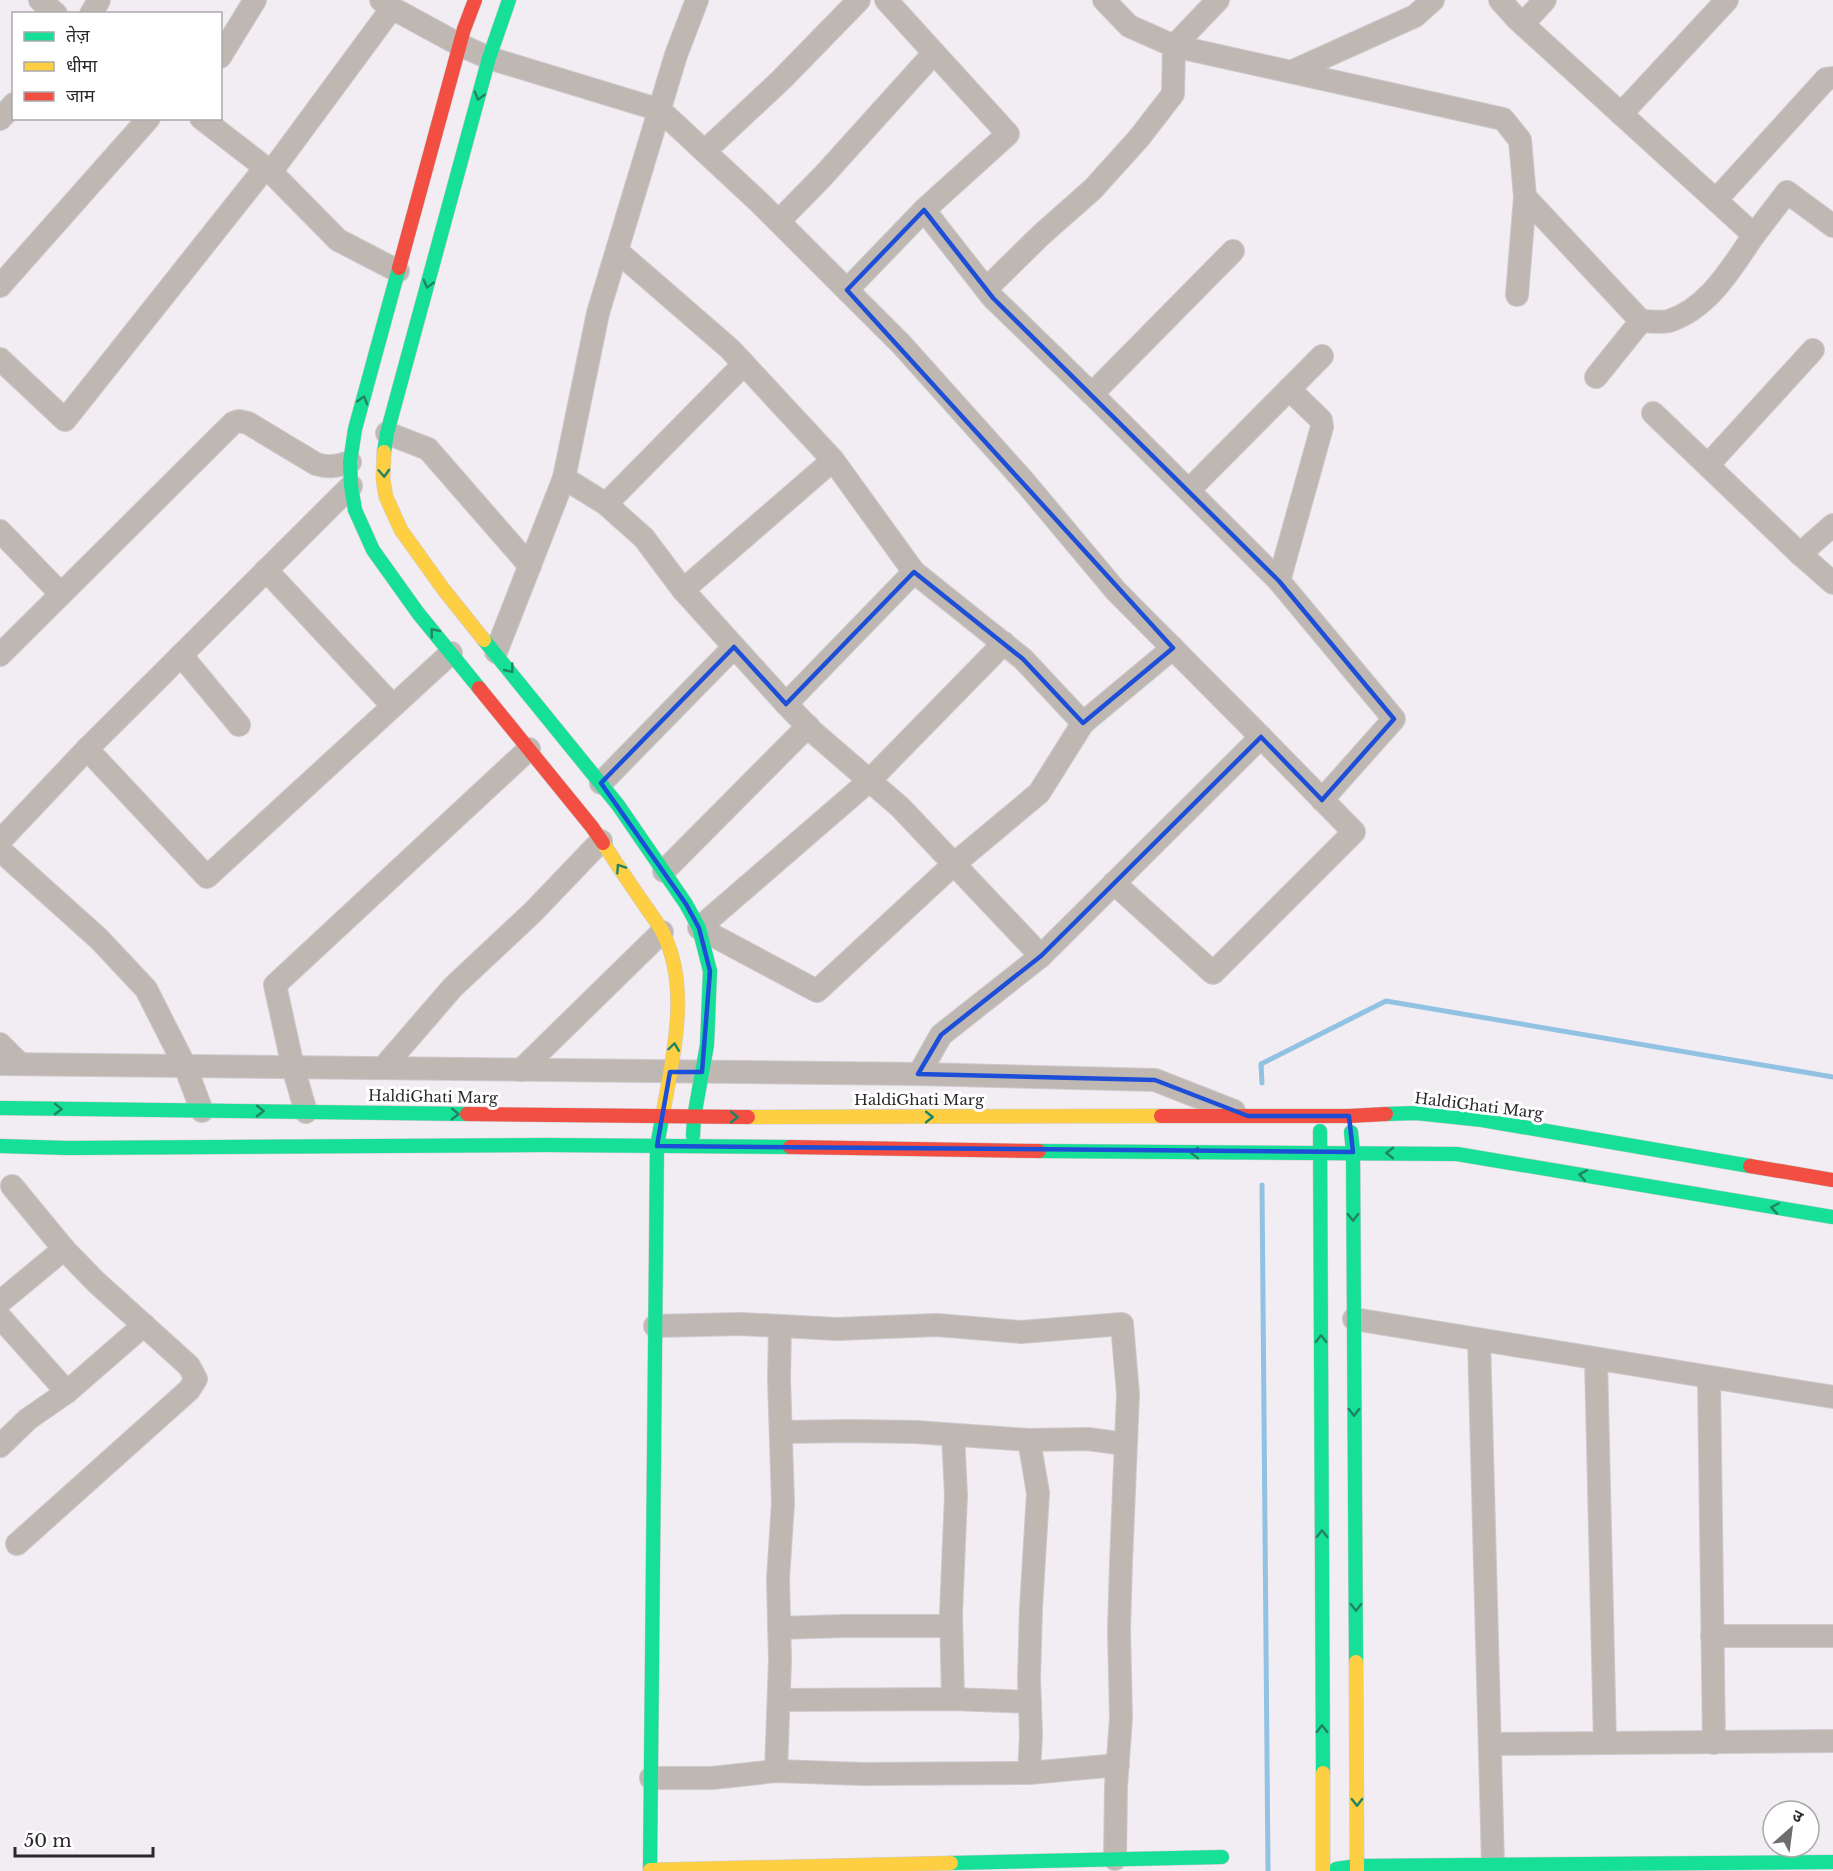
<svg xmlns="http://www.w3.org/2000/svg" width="1833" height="1871" viewBox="0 0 1833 1871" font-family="'Libre Baskerville','Noto Sans Devanagari',serif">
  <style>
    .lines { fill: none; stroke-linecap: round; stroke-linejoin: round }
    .stream { stroke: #92c2e3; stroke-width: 5 }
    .street-casing { stroke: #cccacd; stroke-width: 24 }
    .fast-casing { stroke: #cccacd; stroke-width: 15 }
    .slow-casing { stroke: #cccacd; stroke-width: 15 }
    .jam-casing { stroke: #cccacd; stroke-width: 15 }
    .street { stroke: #bfb7b1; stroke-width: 22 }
    .fast { stroke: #16e098; stroke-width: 14 }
    .slow { stroke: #ffcf43; stroke-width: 14 }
    .jam { stroke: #f24e42; stroke-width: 14 }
    .oneway { stroke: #208461 }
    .marked { fill: none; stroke: #1d4ed8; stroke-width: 4.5; stroke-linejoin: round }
    .labels { text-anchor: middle; stroke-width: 6; stroke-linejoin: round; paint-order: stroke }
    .street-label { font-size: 15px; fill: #2a282a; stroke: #fff }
  </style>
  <rect width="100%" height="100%" fill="#f1edf2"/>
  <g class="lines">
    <g class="stream">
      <path d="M1262 1083 1261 1064 1386 1001 1833 1077"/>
      <path d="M1262 1185 1268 1871"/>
    </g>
    <defs>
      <g id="street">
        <path d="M40 0 56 14"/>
        <path d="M381 0 392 8 460 45 489 58 660 110 760 203 902 345 1023 480 1116 591 1261 737 1041 956 941 1035 919 1074"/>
        <path d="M697 0 676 55 598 313 564 478 606 504 644 538 683 590 786 704 812 731 900 807 1041 956"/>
        <path d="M886 0 1008 134 924 210 993 298 1098 400 1279 581 1394 719 1322 800"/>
        <path d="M1104 0 1129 26 1174 46 1503 119 1520 140 1525 197 1641 321 1596 377"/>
        <path d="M1500 0 1517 19 1754 235 1787 192 1833 226"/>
        <path d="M91 14 99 0"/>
        <path d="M1523 24 1545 0"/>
        <path d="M220 57 255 0"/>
        <path d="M1291 72 1415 16 1433 0"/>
        <path d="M1621 114 1727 0"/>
        <path d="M201 118 271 172 338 240 398 271"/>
        <path d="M0 119 14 104"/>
        <path d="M705 151 781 80 859 0"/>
        <path d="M271 172 392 8"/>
        <path d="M1716 200 1826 79 1833 78"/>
        <path d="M779 221 823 176 934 53"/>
        <path d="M617 251 730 349 833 460 914 572 1023 659 1083 723"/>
        <path d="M0 286 149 118"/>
        <path d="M986 289 1041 235 1093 189 1139 138 1173 94 1174 46 1218 0"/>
        <path d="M847 290 924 210"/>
        <path d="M1517 295 1525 197"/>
        <path d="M1641 321C1650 321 1661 323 1669 321 1709 308 1732 267 1754 235"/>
        <path d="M0 359 65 420 265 168"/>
        <path d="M1092 394 1233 251"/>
        <path d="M1653 413 1800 554 1833 583"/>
        <path d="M387 433 428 449 530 566"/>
        <path d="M1708 465 1813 350"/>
        <path d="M1189 490 1322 356"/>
        <path d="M606 504 744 364"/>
        <path d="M0 531 61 594"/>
        <path d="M1800 554 1833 525"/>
        <path d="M266 570 393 706"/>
        <path d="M1279 581 1322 427 1321 420 1289 389"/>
        <path d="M683 590 833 460"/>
        <path d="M1004 643 869 781 699 928 817 991 954 864 1039 793 1083 723 1173 648"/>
        <path d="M496 652 564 478"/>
        <path d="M0 655 233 423 239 421 248 423 316 464C329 468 337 466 350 462"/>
        <path d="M181 655 239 725"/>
        <path d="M786 704 914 572"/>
        <path d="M87 749 207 877 451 653"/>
        <path d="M601 783 734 647"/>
        <path d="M0 841 87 749 351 486"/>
        <path d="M0 850 99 939 146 989 185 1066 202 1111"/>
        <path d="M664 871 808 726"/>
        <path d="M1114 883 1213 973 1354 832 1261 737"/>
        <path d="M0 1044 20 1064"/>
        <path d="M0 1064 919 1074 1155 1080 1234 1111"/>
        <path d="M383 1068 453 987 533 912 601 841"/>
        <path d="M521 1070 662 932"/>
        <path d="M306 1112 293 1067 275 985 529 749"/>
        <path d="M12 1186 64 1249 96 1282 189 1366 196 1379 189 1390 17 1544"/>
        <path d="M0 1302 64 1249"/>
        <path d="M0 1317 67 1392"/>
        <path d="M1354 1319 1833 1397"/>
        <path d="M655 1326 741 1324 837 1329 937 1325 1021 1332 1122 1324 1128 1394 1121 1562 1119 1630 1121 1718 1116 1786 1115 1859"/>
        <path d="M1479 1340 1493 1865"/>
        <path d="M1596 1359 1605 1743"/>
        <path d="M1709 1378 1714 1743"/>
        <path d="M781 1432 850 1431 916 1432 1029 1440 1088 1439 1125 1444"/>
        <path d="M0 1446 28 1419 67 1392 144 1325"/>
        <path d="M779 1628 843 1626H951"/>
        <path d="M1712 1636H1833"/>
        <path d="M953 1699 951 1614 956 1495 953 1435"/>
        <path d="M779 1700 953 1699 1030 1702"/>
        <path d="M1490 1744 1833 1741"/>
        <path d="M776 1771 780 1661 778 1579 783 1503 779 1379 780 1326"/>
        <path d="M1029 1773 1031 1735 1029 1678 1031 1608 1038 1493 1029 1440"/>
        <path d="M651 1778H712L776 1771 863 1774 1029 1773 1118 1765"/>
      </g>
      <g id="fast">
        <path d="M399 268 355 429 350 462 351 486 355 510 373 550 418 613 479 688"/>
        <path d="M384 452 387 433 489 58 509 0"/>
        <path d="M484 640 618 805 686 904 699 928 710 971 707 1045 694 1117 693 1136"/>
        <path d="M0 1108 467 1114"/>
        <path d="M1386 1114 1416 1113 1482 1120 1750 1166"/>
        <path d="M1320 1131 1323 1773"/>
        <path d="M1351 1132 1353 1152 1356 1662"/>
        <path d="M0 1146 68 1148 546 1145 790 1147"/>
        <path d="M1039 1151 1457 1154 1833 1217"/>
        <path d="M951 1863 1222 1857"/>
        <path d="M1336 1869 1357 1866 1833 1862"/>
        <path d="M650 1871 657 1146 663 1113"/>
      </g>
      <g id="slow">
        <path d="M384 452 383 479 386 497 401 530 444 590 484 640"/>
        <path d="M603 843C616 863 630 884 644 904 650 913 657 922 662 931 691 986 673 1056 663 1113"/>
        <path d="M748 1117 1161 1116"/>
        <path d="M1356 1662 1357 1871"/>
        <path d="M1323 1773V1871"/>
        <path d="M650 1870 951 1863"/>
      </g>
      <g id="jam">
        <path d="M399 268 464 29 475 0"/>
        <path d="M479 688 592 827 603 843"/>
        <path d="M467 1114 748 1117"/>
        <path d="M1161 1116H1349L1386 1114"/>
        <path d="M790 1147 1039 1151"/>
        <path d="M1750 1166 1833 1180"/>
      </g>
    </defs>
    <use href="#street" class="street-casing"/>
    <use href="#fast" class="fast-casing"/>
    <use href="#slow" class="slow-casing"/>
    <use href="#jam" class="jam-casing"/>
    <use href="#street" class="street"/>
    <use href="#fast" class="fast"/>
    <use href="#slow" class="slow"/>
    <use href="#jam" class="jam"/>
  </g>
  <defs><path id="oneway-chevron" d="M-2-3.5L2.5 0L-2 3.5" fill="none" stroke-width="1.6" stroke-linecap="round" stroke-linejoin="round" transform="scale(1.5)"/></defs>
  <g class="oneway">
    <use href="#oneway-chevron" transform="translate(479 96) rotate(106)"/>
    <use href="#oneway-chevron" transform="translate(428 284) rotate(105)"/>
    <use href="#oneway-chevron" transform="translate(363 400) rotate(-74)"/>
    <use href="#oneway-chevron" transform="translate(384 473) rotate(87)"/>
    <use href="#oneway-chevron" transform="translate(434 632) rotate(-129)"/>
    <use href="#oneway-chevron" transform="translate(510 669) rotate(51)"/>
    <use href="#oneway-chevron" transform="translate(620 868) rotate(-124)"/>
    <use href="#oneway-chevron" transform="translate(674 1047) rotate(-82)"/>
    <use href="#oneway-chevron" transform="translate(58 1109) rotate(1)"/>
    <use href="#oneway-chevron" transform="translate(260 1111) rotate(1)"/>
    <use href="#oneway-chevron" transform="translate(455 1114) rotate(1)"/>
    <use href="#oneway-chevron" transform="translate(734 1117)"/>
    <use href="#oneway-chevron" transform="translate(929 1117)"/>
    <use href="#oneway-chevron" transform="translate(1195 1153) rotate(179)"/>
    <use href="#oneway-chevron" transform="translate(1390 1153) rotate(-179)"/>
    <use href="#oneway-chevron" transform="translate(1583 1175) rotate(-170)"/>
    <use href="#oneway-chevron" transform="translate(1775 1208) rotate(-171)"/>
    <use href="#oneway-chevron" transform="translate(1353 1217) rotate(90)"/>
    <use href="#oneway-chevron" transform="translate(1321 1339) rotate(-90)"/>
    <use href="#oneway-chevron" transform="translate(1354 1412) rotate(90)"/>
    <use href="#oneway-chevron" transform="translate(1322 1534) rotate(-90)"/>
    <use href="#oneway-chevron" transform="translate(1356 1607) rotate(90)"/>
    <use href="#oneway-chevron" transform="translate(1322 1729) rotate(-90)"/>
    <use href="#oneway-chevron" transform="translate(1357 1802) rotate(90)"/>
  </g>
  <path class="marked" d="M924 210 993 298 1279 581 1394 719 1322 800 1261 737 1041 956 941 1035 918 1074 1155 1080 1248 1116H1349L1353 1152 657 1146 670 1072H702L710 971 699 928 686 904 601 783 734 647 786 704 914 572 1023 659 1083 723 1173 648 847 290Z"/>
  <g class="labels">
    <g class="street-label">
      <text transform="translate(433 1097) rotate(1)" y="5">HaldiGhati Marg</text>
      <text x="919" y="1105">HaldiGhati Marg</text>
      <text transform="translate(1479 1106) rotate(7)" y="5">HaldiGhati Marg</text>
    </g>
  </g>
  <rect x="12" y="12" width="210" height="108" fill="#ffffff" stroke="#aaa9aa" stroke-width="1.5"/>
  <rect x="24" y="32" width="30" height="9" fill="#16e098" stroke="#aaa9aa" stroke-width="1.5"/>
  <text x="66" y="42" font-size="18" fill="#2a282a">तेज़</text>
  <rect x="24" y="62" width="30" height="9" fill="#ffcf43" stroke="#aaa9aa" stroke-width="1.5"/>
  <text x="66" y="72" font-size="18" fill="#2a282a">धीमा</text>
  <rect x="24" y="92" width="30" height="9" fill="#f24e42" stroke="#aaa9aa" stroke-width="1.5"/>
  <text x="66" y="102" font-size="18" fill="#2a282a">जाम</text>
  <g transform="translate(1791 1829) rotate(28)"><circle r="28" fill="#ffffff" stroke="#aaa9aa" stroke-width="1.5"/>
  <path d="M0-4.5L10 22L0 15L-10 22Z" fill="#706d70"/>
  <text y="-9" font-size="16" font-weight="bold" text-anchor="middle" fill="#2a282a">उ</text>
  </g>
  <path d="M15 1847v9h138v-9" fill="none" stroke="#2a282a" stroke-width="3"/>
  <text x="24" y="1847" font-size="18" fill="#2a282a" stroke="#ffffff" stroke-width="4.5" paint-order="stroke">50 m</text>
</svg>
